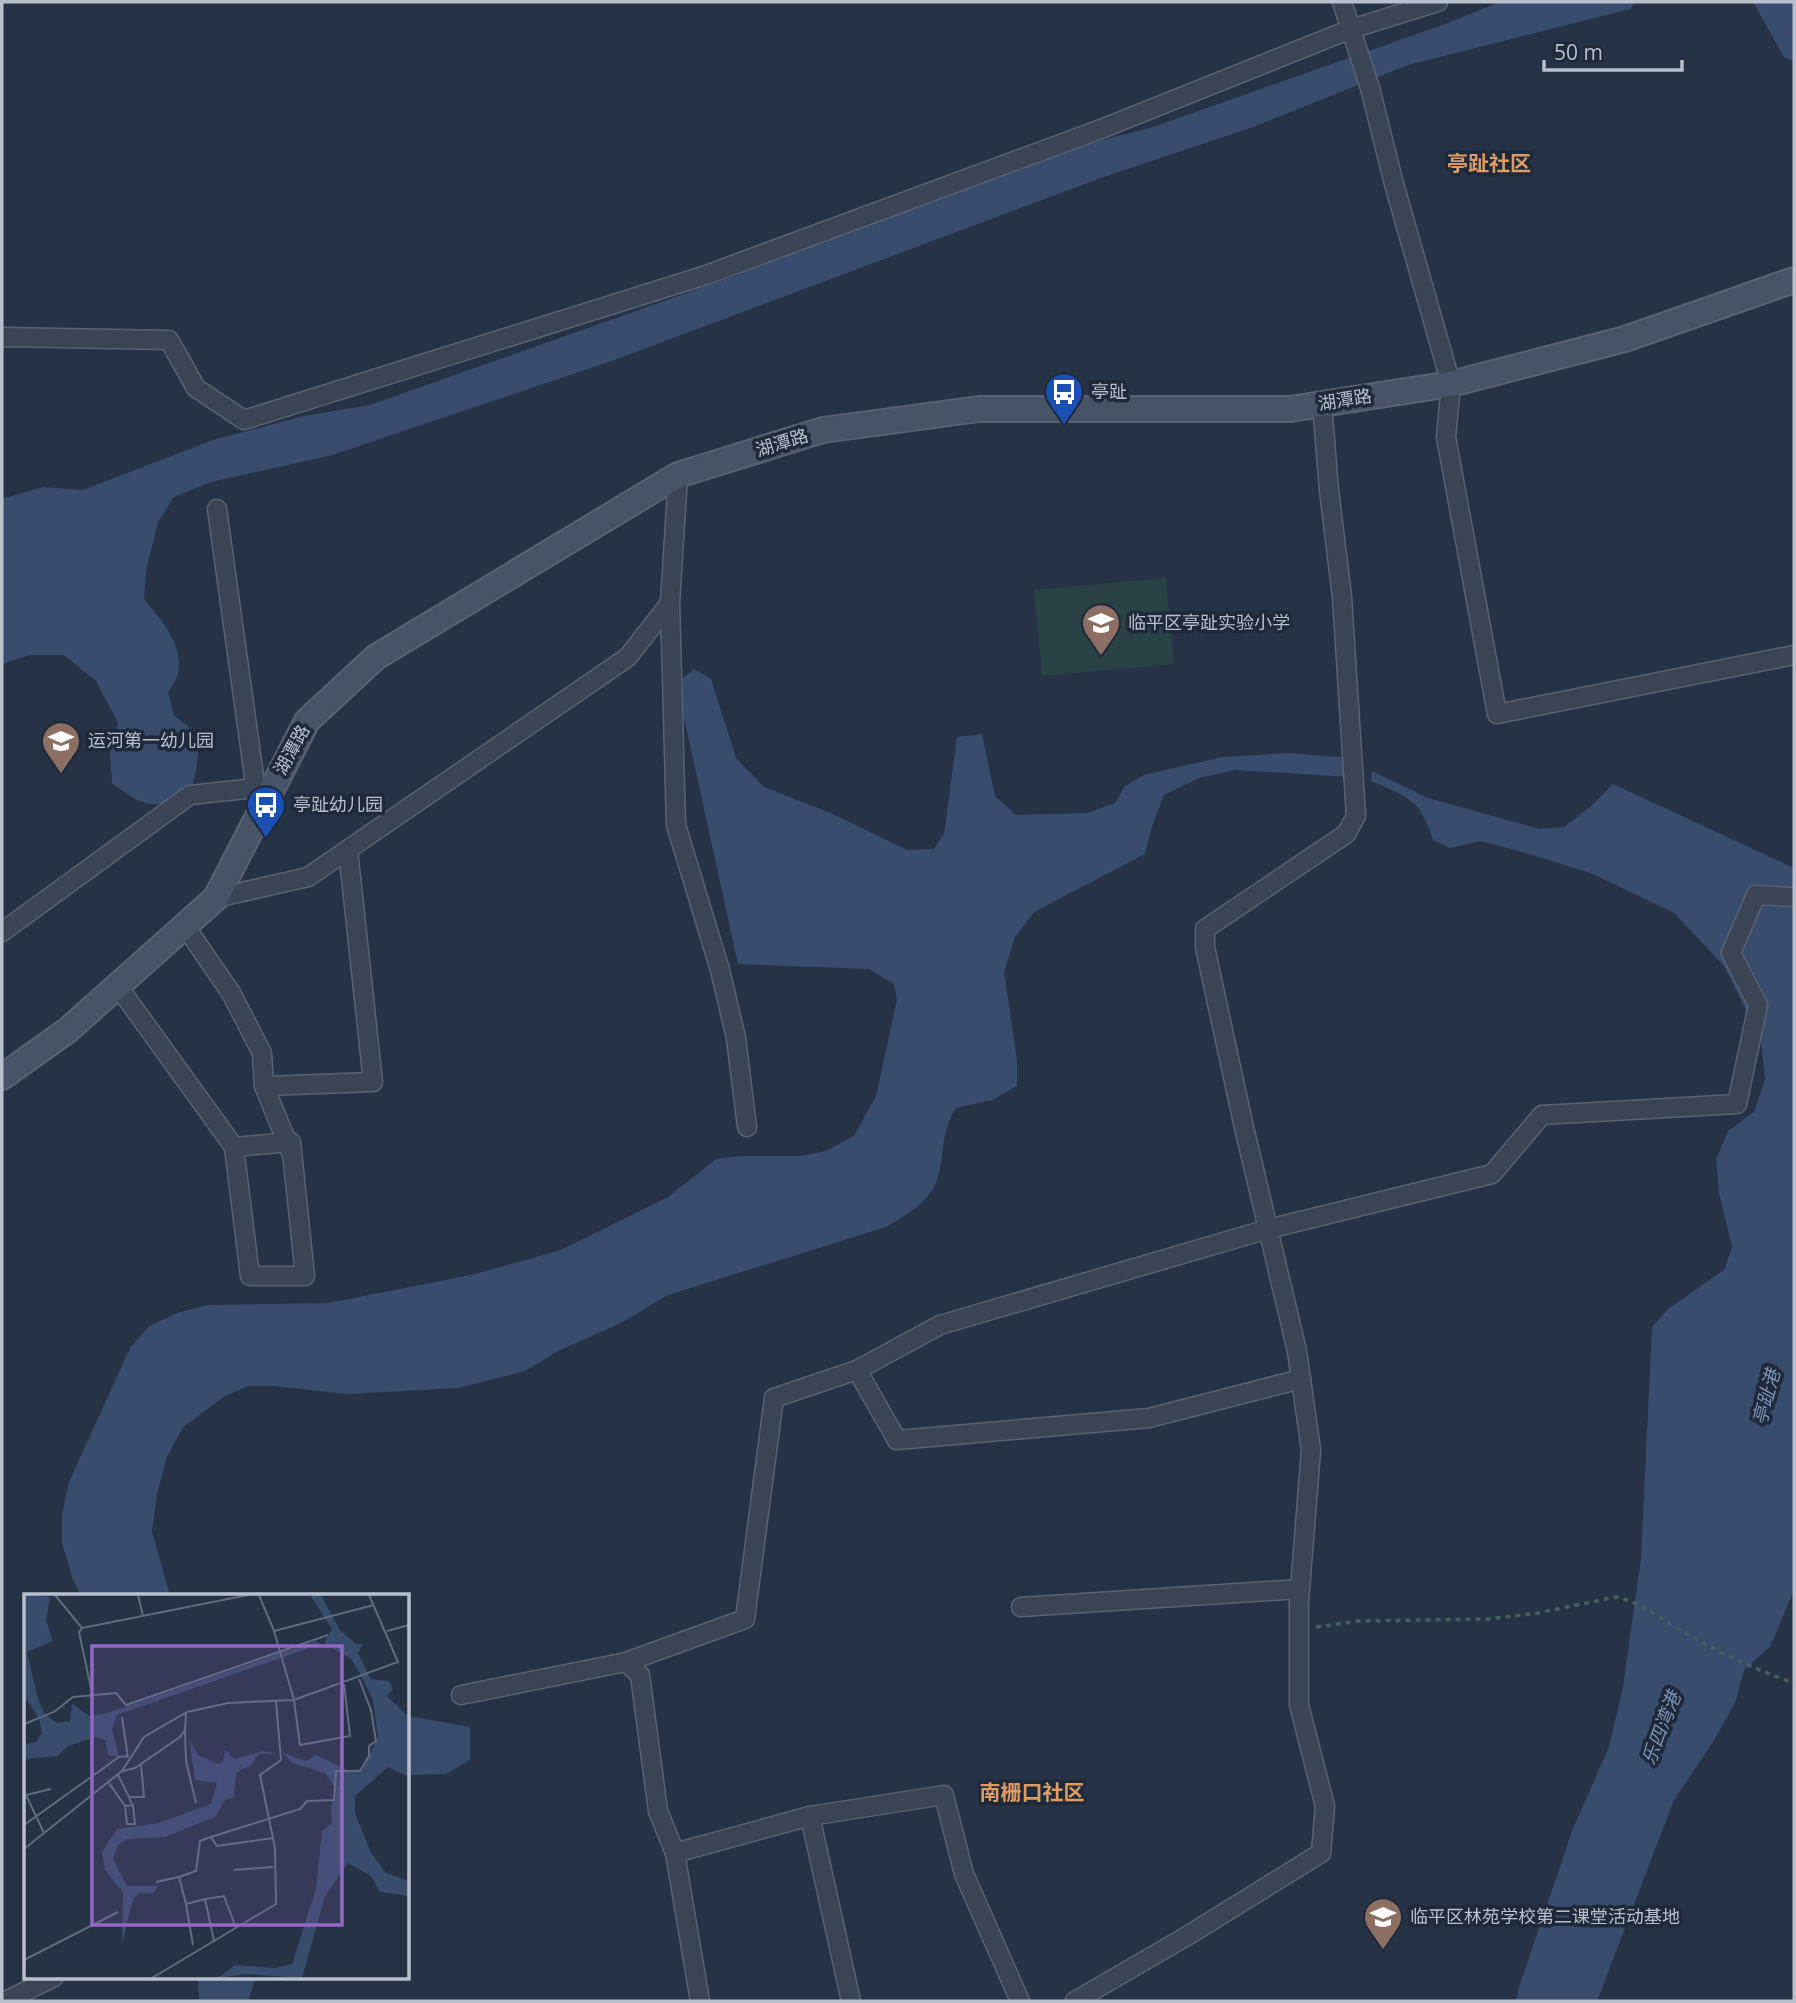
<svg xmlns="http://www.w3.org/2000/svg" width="1796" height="2003" viewBox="0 0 1796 2003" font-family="'Open Sans','Noto Sans SC',sans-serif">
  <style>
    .green { fill: #284246 }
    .water { fill: #384c6d }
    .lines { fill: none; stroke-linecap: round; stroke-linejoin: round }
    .street-casing { stroke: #596272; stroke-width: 21 }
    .secondary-casing { stroke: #596272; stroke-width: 28 }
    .path { stroke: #465e62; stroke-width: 3.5; stroke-dasharray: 5 5; stroke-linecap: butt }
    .street { stroke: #3a4454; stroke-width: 18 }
    .secondary { stroke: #485368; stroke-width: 24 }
    .labels { text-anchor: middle; stroke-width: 7; stroke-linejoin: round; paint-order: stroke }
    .poi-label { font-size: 18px; fill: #b8c0ce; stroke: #1f293a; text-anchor: start }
    .street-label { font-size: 18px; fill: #b8c0ce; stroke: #1f293a }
    .water-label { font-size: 19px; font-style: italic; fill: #7d94b6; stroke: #1f293a }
    .quarter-label { font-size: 21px; font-weight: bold; fill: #dd9c64; stroke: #1f293a }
    .inset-road { fill: none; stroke: #606b7c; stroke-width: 2 }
    .view { fill: #9367c5; fill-opacity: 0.15; stroke: #9367c5; stroke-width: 3.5 }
    .inset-edge { fill: none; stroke: #b8c0ce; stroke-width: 3.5 }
  </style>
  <rect width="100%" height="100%" fill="#263245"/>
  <path class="green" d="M1166 578 1174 664 1042 676 1034 590Z"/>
  <g class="water">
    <path d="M1500 2H1635L1630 9 1408 65 1253 127 1101 178 609 362 329 456 211 482 174 497 158 522 146 571 144 599C161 620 184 644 178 673 177 679 171 687 168 693L174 715 200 737 196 771 190 795C151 809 145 808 112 783L110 753 118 723 96 681 64 655H30L2 664V499L43 487 83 490 213 440 304 416 370 405 735 276 1027 159 1150 128 1445 24Z"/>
    <path d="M1753 2H1794V61L1784 57Z"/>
    <path d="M694 669 711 679 736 758 764 787 831 813 907 850 934 849 944 834 957 737 982 734 995 796 1016 815 1087 813 1115 803 1124 787 1144 775 1222 757 1288 753 1350 758 1351 777 1235 770 1199 778 1164 795 1152 826 1145 854 1034 912 1015 937 1004 972 1017 1060V1086L992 1100 956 1108C939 1134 946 1158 936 1183 927 1204 904 1216 886 1227L668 1295 621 1323 558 1351 525 1371 458 1388 347 1394 273 1386H248L225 1396 183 1427 167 1457 157 1494 152 1532 170 1595H81L72 1577 62 1543V1514L69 1482 130 1348 149 1326 177 1313 208 1305 328 1303 471 1275 561 1250 668 1197 716 1159 741 1156H799L826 1151 854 1136 876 1096 897 1000 894 984 869 969 738 964 681 704 679 681Z"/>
    <path d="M1372 771 1428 798 1539 829 1564 827 1590 807 1613 784 1794 868V1590L1770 1647 1744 1670 1735 1703 1713 1742 1674 1800 1597 2001H1516L1518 1990 1572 1831 1609 1747 1623 1687 1641 1559 1652 1327 1668 1309 1724 1270 1732 1247 1719 1193 1716 1160 1728 1131 1754 1112 1765 1080 1761 1040 1724 966 1674 913 1593 874 1526 853 1481 841 1450 848 1433 840C1420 799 1408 797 1371 781Z"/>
    <path d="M415 1717 470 1727V1760L446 1774 408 1775V1718Z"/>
    <path d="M198 1977H256L248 2001H199Z"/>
  </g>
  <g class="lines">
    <defs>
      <g id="street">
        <path d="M1342 2 1370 88 1394 184 1451 384 1446 437 1497 714 1794 655"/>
        <path d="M2 337 169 340 196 388 244 420 706 275 1101 129 1351 29 1438 2"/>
        <path d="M217 509 259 812"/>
        <path d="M670 603 676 825 720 970 736 1038 747 1127"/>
        <path d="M216 898 308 877 628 657 670 603 678 475"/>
        <path d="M185 926 231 993 262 1053 264 1086"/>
        <path d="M2 932 190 795 256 788"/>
        <path d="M117 985 234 1147 250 1276H305L291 1142 234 1147"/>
        <path d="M291 1152 264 1086 373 1082 348 850"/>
        <path d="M857 1370 940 1325 1268 1229 1492 1174 1542 1115 1737 1104 1758 1005 1731 953 1756 895 1794 897"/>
        <path d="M1021 1607 1300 1589"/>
        <path d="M626 1662 745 1619 774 1398 857 1370 897 1440 1149 1418 1301 1379"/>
        <path d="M461 1695 626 1662 640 1675 658 1811 675 1853 810 1816"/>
        <path d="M675 1853 700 2001"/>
        <path d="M6 2001 54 1977"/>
        <path d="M851 2001 810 1816 944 1795 964 1874 1020 2001"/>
        <path d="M1075 2001 1187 1936 1321 1853 1325 1806 1299 1705V1602L1311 1450 1297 1351 1243 1123 1205 947V929L1346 834 1356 816 1342 597 1329 490 1322 404"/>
      </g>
      <path id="secondary" d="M2 1077 68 1030 216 898 307 721 376 657 678 475 823 430 979 409H1290L1451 384 1625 339 1794 280"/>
    </defs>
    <use href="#street" class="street-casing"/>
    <use href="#secondary" class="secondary-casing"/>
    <path class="path" d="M1316 1627 1359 1621 1488 1619 1538 1613 1616 1597C1642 1602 1665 1622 1689 1635 1723 1655 1757 1670 1794 1683"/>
    <use href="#street" class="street"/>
    <use href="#secondary" class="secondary"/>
  </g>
  <defs>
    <symbol id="bus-pin" viewBox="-11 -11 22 30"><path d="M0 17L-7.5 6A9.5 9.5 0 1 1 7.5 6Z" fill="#1a4fb4" stroke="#1f293a"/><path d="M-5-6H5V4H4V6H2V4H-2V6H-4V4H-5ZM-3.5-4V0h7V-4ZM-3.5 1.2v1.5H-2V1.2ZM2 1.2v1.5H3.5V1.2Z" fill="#fff"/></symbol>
    <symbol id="school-pin" viewBox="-11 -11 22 30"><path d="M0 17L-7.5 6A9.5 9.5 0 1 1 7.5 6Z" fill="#8d6e63" stroke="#1f293a"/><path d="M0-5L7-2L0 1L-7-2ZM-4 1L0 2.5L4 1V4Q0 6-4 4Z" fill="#fff"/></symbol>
  </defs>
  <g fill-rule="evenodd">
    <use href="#bus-pin" x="1042" y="370" width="44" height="60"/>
    <use href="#school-pin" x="1079" y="601" width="44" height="60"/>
    <use href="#school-pin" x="39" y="719" width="44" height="60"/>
    <use href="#bus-pin" x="244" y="783" width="44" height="60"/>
    <use href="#school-pin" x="1361" y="1895" width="44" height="60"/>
  </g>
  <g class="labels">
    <g class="poi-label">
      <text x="1091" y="398">亭趾</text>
      <text x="1128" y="629">临平区亭趾实验小学</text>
      <text x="88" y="747">运河第一幼儿园</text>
      <text x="293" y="811">亭趾幼儿园</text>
      <text x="1410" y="1923">临平区林苑学校第二课堂活动基地</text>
    </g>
    <g class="street-label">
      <text transform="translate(1345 400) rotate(-9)" y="6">湖潭路</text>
      <text transform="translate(782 443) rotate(-17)" y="6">湖潭路</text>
      <text transform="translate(292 750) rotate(-61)" y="6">湖潭路</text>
    </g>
    <g class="water-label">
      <text transform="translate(1766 1397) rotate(-75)" y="7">亭趾港</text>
      <text transform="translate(1661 1728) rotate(-69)" y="7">乐四湾港</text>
    </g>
    <g class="quarter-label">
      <text x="1489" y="171">亭趾社区</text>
      <text x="1032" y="1800">南栅口社区</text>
    </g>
  </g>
  <g transform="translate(24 1594)">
    <rect width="385" height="385" fill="#263245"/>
    <path d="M0 1 26 3 22 26 29 47 3 58 14 105 20 119 32 129 46 127 48 109 65 122 80 120 292 47 297 50 93 121 88 135 95 163 84 161 82 147 72 143 44 152 33 162 0 165V151L12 148 18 139 15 124 0 102ZM286 1H297L316 36 332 50H339L334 59 347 85 365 87 369 95 363 102 385 123V183L364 173 331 202V219L347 259 362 279 385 287V302L356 298 347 282 324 269 301 302 278 384 222 380 193 384 211 371 251 374 268 370 292 295 298 237 308 229 307 213 313 197 301 179 268 169 259 159 282 167 293 161 325 177 339 174 354 143 349 106 335 78 327 65 300 49 308 35ZM165 145 174 161 194 170 199 168 201 155 210 165 238 157 256 160H235L227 171 212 179 210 203 201 206 191 223 141 243 103 245 94 251 89 265 103 292H134L130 299H116L109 305 98 350 99 298 81 276 78 258 93 235 134 229 187 210 193 189 171 186Z" fill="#384c6d"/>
    <path class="inset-road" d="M31 1 58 34 55 38 68 99M114 1 119 22M235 1 250 37 350 11M58 34 224 1M250 37 270 106 276 151 326 142 320 90M363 37 385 31M98 123 104 164M0 130 30 118 49 103 92 99 102 111 304 41M161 137 162 167 172 209M99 177 111 174 156 143 161 136 162 119M94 181 105 203M85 189 101 212 103 230H111L109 211 101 212M109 213 105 203H120L117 170M0 231 95 163 104 162M20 239 2 201 27 195M187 243 276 215 283 207 310 206 312 177H336L345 162V152L352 147 347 116 335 85M0 255 98 177 120 143 163 118 204 109 270 106 374 68 345 1M210 276 249 273M155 283 172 277 176 247 187 243 193 252 249 244M132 288 155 283 162 310 181 305M162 310 169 351M190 347 181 305 200 302 212 334M0 366 94 318M128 384 252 310 251 254 236 181 257 166 252 108"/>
    <path class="view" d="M68 52H318V331H68Z"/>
    <rect width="385" height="385" class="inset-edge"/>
  </g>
  <rect width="1796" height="2003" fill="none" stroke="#b8c0ce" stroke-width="7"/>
  <path d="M1544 60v10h138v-10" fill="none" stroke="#b8c0ce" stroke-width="3.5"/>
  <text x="1554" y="60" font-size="21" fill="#b8c0ce" stroke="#1f293a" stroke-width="5" paint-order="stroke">50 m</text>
</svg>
